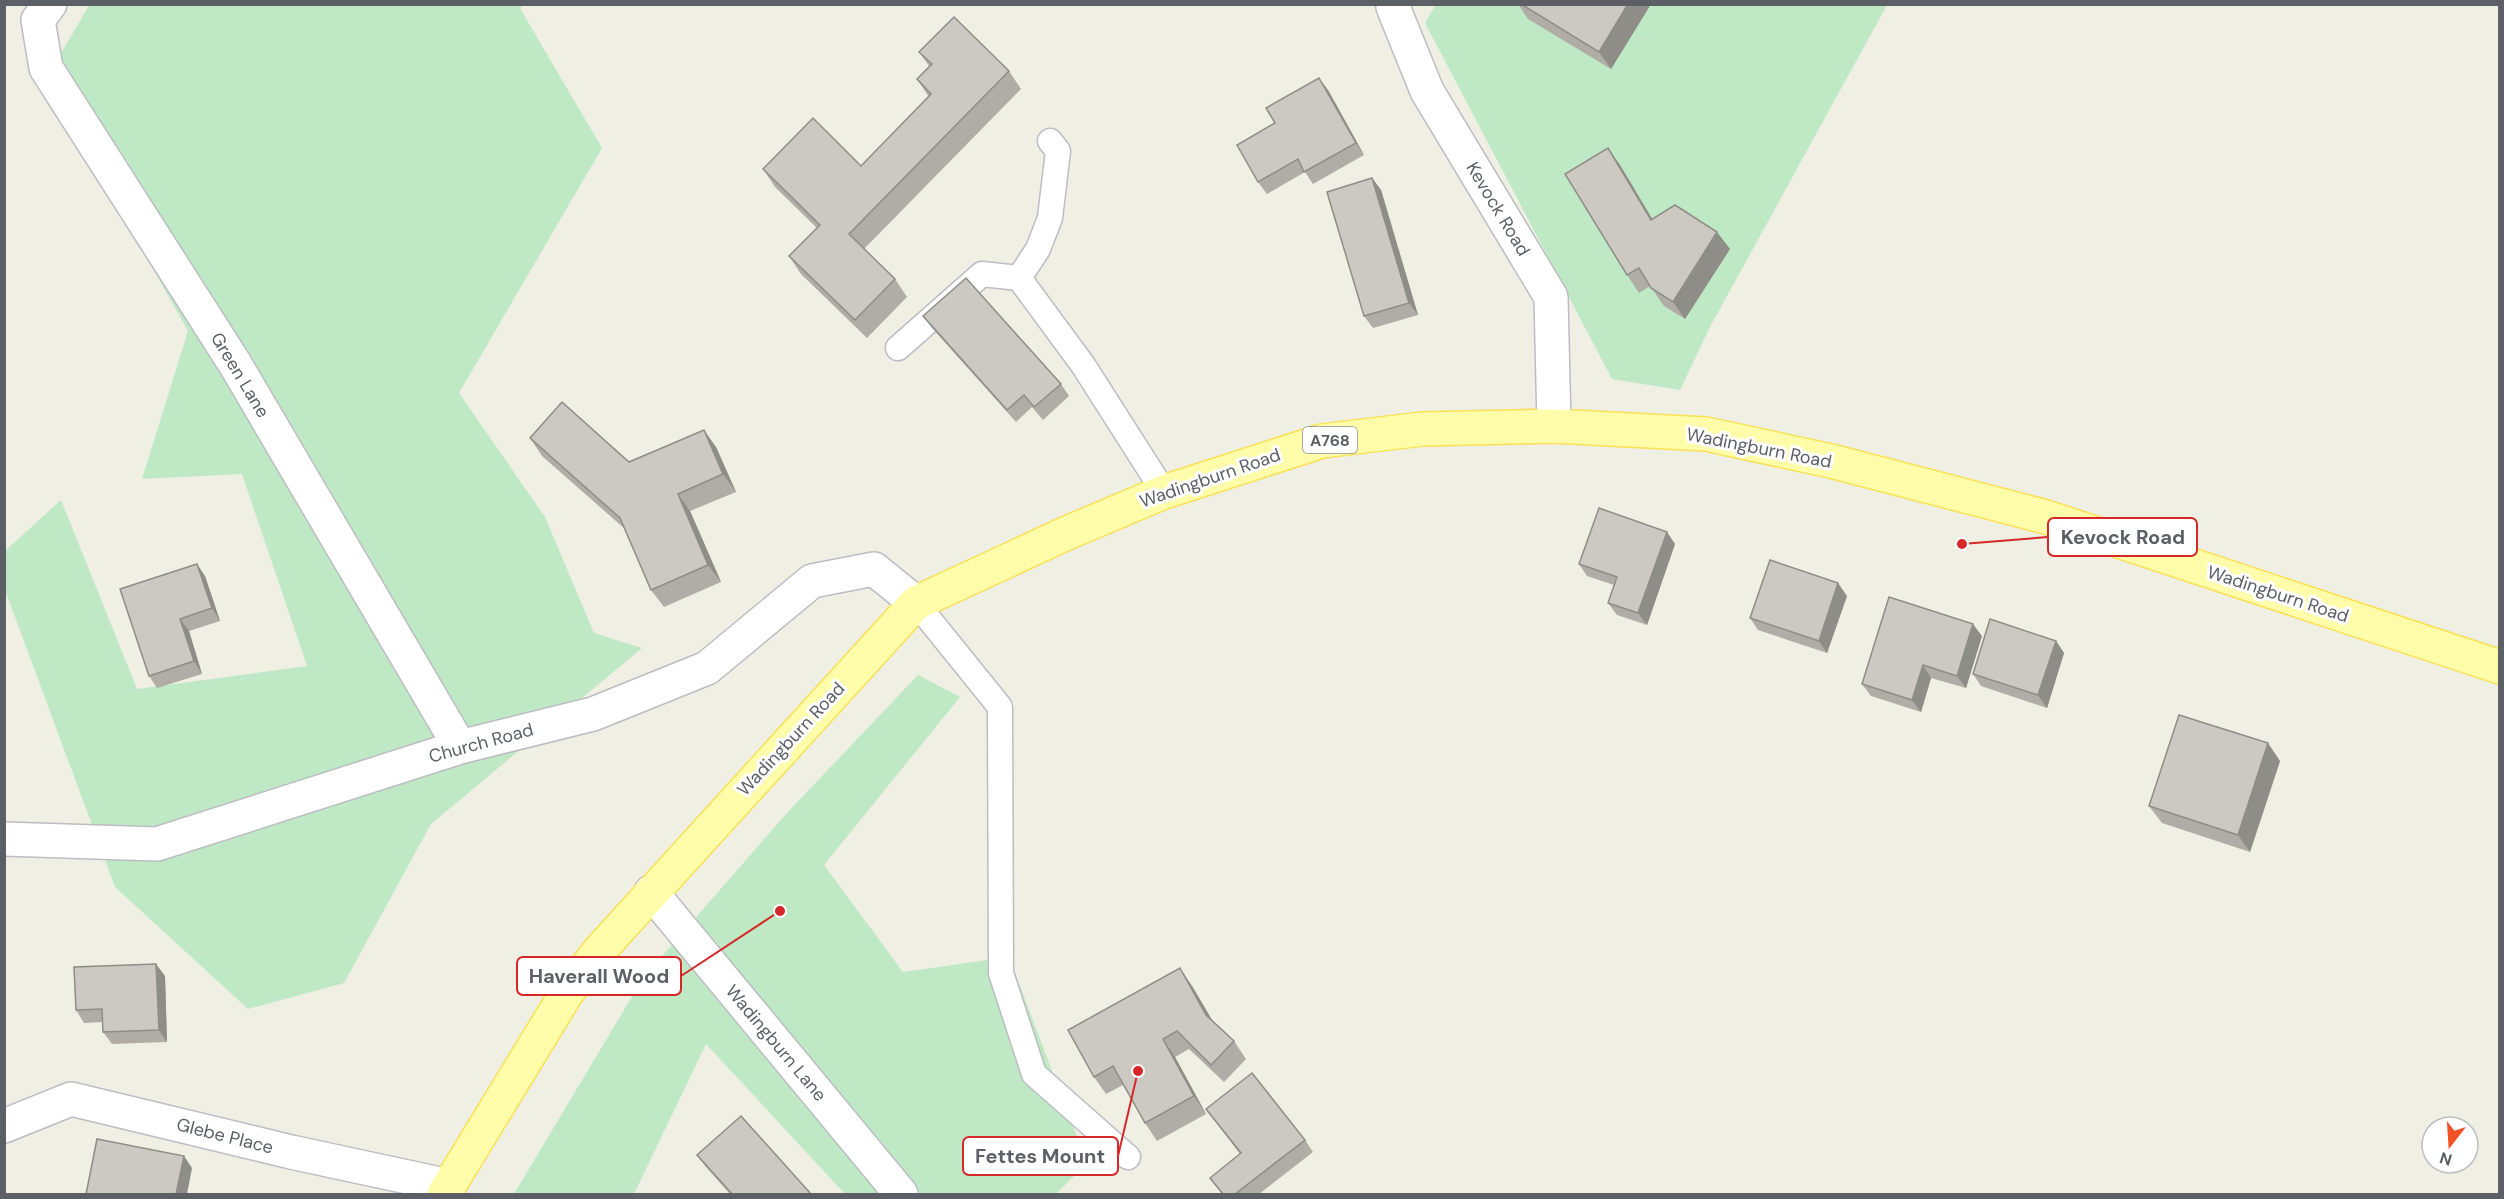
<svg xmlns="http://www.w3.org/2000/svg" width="2504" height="1199" viewBox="0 0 2504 1199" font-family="'DM Sans',sans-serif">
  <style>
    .green { fill: #bfe9c5 }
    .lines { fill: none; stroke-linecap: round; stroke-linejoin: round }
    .service-casing { stroke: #bcbdc4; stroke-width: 27 }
    .minor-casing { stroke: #bcbdc4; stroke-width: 36 }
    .primary-casing { stroke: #fae153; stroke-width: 36 }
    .service { stroke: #fff; stroke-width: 24 }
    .minor { stroke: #fff; stroke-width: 33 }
    .primary { stroke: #fffcaa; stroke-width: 33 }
    .wall { fill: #afada6 }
    .shaded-wall { fill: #8e8d87 }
    .building { fill: #cbc9c1; stroke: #8e8d87; stroke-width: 1.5 }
    .labels { text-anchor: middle; stroke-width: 6; stroke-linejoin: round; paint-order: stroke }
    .shield { fill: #fff; stroke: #8d8f94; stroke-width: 1.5 }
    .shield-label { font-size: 16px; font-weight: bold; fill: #5c5f66 }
    .street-label { font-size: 18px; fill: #5c5f66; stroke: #fff }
    .leader { fill: none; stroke: #d62828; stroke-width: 2 }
    .callout-dot { fill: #d62828; stroke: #fff; stroke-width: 2 }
    .callout { fill: #fff; stroke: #d62828; stroke-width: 2 }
    .callout-label { font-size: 20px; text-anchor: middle; font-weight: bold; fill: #5c5f66 }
  </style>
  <rect width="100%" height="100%" fill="#f0efe4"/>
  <g class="green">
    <path d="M1436 4 1887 5 1710 327 1680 390 1612 379 1425 23Z"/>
    <path d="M86 5H522L521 10 602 148 459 393 545 517 594 633 642 648 431 824 344 983 248 1009 115 887 5 590V551L61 500 137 689 307 666 242 474 142 479 188 331 46 79 88 7Z"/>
    <path d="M918 675 960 697 824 865 903 972 1009 957 1087 1163 1056 1194H845L706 1044 634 1194H514L643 978 786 814Z"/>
  </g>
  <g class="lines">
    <defs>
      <g id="service">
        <path d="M1019 278 1038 249 1050 218 1058 151 1050 141"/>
        <path d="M898 348 982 274 1019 278 1083 365 1164 492"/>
        <path d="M916 603 1000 707 1001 973 1034 1074 1128 1157"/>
      </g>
      <g id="minor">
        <path d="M50 4 38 20 46 68 235 364 460 747"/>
        <path d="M1395 4 1393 7 1427 91 1551 297 1554 426"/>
        <path d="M4 839 157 844 460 747 593 714 707 668 812 581 874 569 916 603"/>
        <path d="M651 892 901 1194"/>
        <path d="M4 1126 71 1099 291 1152 449 1186"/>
      </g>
      <path id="primary" d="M444 1194 566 994 599 951 916 603 1067 533 1164 492 1322 441 1422 429 1554 426 1706 434 1831 461 2046 517 2500 667"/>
    </defs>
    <use href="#service" class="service-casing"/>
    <use href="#minor" class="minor-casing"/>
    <use href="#primary" class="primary-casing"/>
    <use href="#service" class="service"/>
    <use href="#minor" class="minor"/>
    <use href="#primary" class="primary"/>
  </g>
  <g class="wall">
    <path d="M1518 4H1651L1611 69 1528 19Z"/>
    <path d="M919 52 1009 71 1021 89 864 249 895 279 907 297 867 338 801 274 789 256 817 228 775 187 763 169 861 166 929 97 917 79 929 66Z"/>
    <path d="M1328 90 1364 155 1313 184 1305 172 1267 194 1258 182 1275 123Z"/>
    <path d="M1620 165 1652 219 1730 249 1685 319 1664 306 1650 286 1639 293 1627 275Z"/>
    <path d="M1372 178 1381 190 1418 315 1373 328 1364 316Z"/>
    <path d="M923 316 1061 384 1069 396 1043 420 1032 407 1016 422 932 328Z"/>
    <path d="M530 438 629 462 716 447 736 492 690 511 721 582 664 607 651 590 625 529 542 456Z"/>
    <path d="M1675 544 1647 625 1617 615 1608 603 1614 585 1587 576 1579 564Z"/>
    <path d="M205 576 220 621 189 631 202 674 157 688 149 676 120 589Z"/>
    <path d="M1847 596 1827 653 1758 630 1750 618Z"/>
    <path d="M1982 636 1966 688 1931 678 1921 712 1871 696 1862 684Z"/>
    <path d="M2056 641 2064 653 2047 708 1981 686 1973 674Z"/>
    <path d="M2280 761 2250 852 2162 823 2149 806Z"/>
    <path d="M165 976 167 1042 112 1044 103 1032V1022L84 1023 76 1010Z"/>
    <path d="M1192 986 1212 1020 1234 1041 1246 1059 1224 1082 1189 1049 1175 1057 1206 1114 1157 1141 1145 1123 1123 1085 1106 1094 1094 1077Z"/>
    <path d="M1206 1109 1305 1140 1313 1152 1259 1194H1222L1210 1178 1240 1154Z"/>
    <path d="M697 1155 811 1194H730L706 1167Z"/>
  </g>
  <g class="shaded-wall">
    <path d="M1628 4H1651L1611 69 1599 52Z"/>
    <path d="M1319 78 1328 90 1364 155 1356 143Z"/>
    <path d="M1608 148 1620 165 1663 237 1651 220Z"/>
    <path d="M1372 178 1381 190 1418 315 1409 303Z"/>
    <path d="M1717 232 1730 249 1685 319 1673 302Z"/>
    <path d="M704 430 716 447 736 492 723 474Z"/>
    <path d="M678 494 690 511 721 582 708 565Z"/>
    <path d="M1667 532 1675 544 1647 625 1638 613Z"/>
    <path d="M197 564 205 576 220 621 212 608Z"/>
    <path d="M1838 583 1847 596 1827 653 1819 641Z"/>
    <path d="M180 619 189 631 202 674 194 661Z"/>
    <path d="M1973 624 1982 636 1966 688 1957 676Z"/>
    <path d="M2056 641 2064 653 2047 708 2038 695Z"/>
    <path d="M1923 665 1931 678 1921 712 1912 700Z"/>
    <path d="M2268 743 2280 761 2250 852 2238 835Z"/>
    <path d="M156 964 165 976 167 1042 159 1030Z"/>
    <path d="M1180 968 1192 986 1219 1032 1206 1015Z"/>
    <path d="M1163 1039 1175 1057 1206 1114 1194 1096Z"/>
    <path d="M184 1156 192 1168 187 1194H176Z"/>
  </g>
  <g class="building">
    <path d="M1521 4H1628L1599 52Z"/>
    <path d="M954 17 1009 71 849 234 895 279 855 320 789 256 820 225 763 169 813 118 861 166 931 94 917 79 932 64 919 52Z"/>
    <path d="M1319 78 1356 143 1304 172 1298 159 1258 182 1237 145 1275 123 1266 108Z"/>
    <path d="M1608 148 1651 220 1675 205 1717 232 1673 302 1651 288 1639 268 1627 275 1565 174Z"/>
    <path d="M1372 178 1409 303 1364 316 1327 192Z"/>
    <path d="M966 278 1061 384 1034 407 1024 395 1007 410 923 316Z"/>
    <path d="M562 402 629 462 704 430 723 474 678 494 708 565 651 590 620 518 530 438Z"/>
    <path d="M1599 508 1667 532 1638 613 1608 603 1617 577 1579 564Z"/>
    <path d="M1770 560 1838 583 1819 641 1750 618Z"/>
    <path d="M197 564 212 608 180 619 194 661 149 676 120 589Z"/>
    <path d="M1889 597 1973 624 1957 676 1923 665 1912 700 1862 684Z"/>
    <path d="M1990 619 2056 641 2038 695 1973 674Z"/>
    <path d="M2179 715 2268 743 2238 835 2149 806Z"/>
    <path d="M156 964 159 1030 103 1032 102 1009 76 1010 74 967Z"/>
    <path d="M1180 968 1206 1015 1234 1041 1211 1065 1177 1031 1163 1039 1194 1096 1145 1123 1113 1066 1094 1077 1068 1030Z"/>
    <path d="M1252 1073 1305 1140 1235 1194H1223L1210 1178 1241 1153 1206 1109Z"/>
    <path d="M741 1116 811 1194H732L697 1155Z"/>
    <path d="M97 1139 184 1156 176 1194H86Z"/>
  </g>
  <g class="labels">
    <rect class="shield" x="1303" y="427" width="54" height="26" rx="4.5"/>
    <g class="shield-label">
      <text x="1330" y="446">A768</text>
    </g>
    <g class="street-label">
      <text transform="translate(1498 209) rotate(59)" y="6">Kevock Road</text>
      <text transform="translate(240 375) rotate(59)" y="6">Green Lane</text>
      <text transform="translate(1759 448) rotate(11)" y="6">Wadingburn Road</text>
      <text transform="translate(1210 478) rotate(-19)" y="6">Wadingburn Road</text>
      <text transform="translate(2278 594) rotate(18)" y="6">Wadingburn Road</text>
      <text transform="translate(791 739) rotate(-47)" y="6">Wadingburn Road</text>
      <text transform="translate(481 743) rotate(-15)" y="6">Church Road</text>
      <text transform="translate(776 1043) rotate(50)" y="6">Wadingburn Lane</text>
      <text transform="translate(225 1136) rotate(14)" y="6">Glebe Place</text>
    </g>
  </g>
  <path class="leader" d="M1962 544L2048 537M780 911L681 976M1138 1071L1118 1156"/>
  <g class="callout-dot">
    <circle cx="1962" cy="544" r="6"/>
    <circle cx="780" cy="911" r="6"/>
    <circle cx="1138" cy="1071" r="6"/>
  </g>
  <g class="callout">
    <rect x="2048" y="518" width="149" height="38" rx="6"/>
    <rect x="517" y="957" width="164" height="38" rx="6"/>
    <rect x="963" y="1137" width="155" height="38" rx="6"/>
  </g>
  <g class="callout-label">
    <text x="2123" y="544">Kevock Road</text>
    <text x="599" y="983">Haverall Wood</text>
    <text x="1040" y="1163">Fettes Mount</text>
  </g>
  <rect width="2504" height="1199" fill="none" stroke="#5c5f66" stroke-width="12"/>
  <g transform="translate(2450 1145) rotate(197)"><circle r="28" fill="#ffffff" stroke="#bebfc2" stroke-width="1.5"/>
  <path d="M0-4.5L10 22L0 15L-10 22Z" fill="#f45126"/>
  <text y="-9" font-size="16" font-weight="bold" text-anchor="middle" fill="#5c5f66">N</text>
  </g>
</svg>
